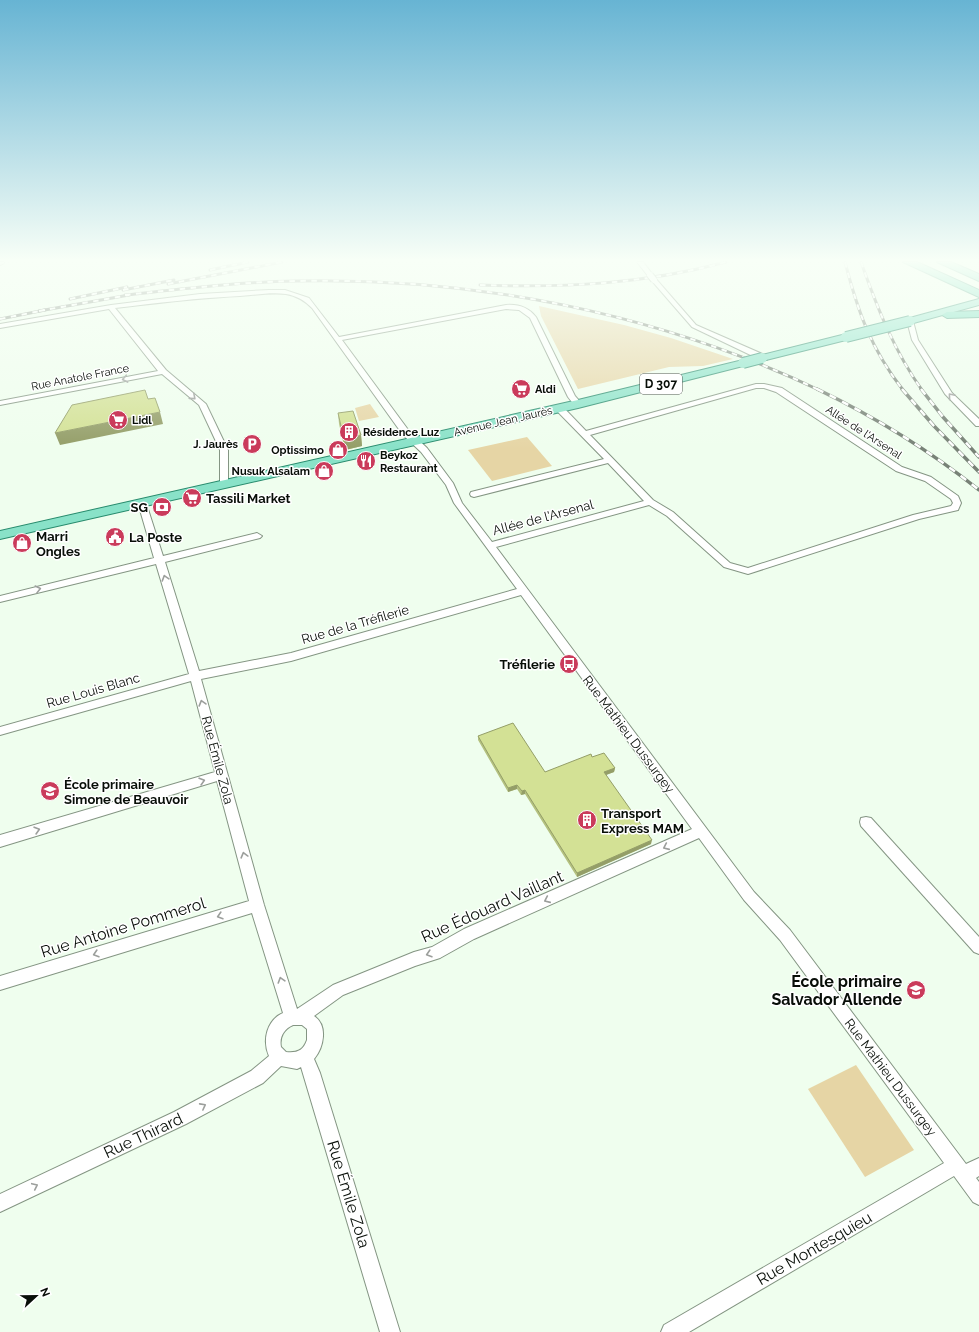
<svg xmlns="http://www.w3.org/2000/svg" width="979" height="1332" viewBox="0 0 979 1332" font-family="Raleway,sans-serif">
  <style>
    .green { fill: #e6d5a5 }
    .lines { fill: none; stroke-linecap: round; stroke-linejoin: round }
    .minor-casing { stroke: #849583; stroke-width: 2 }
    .secondary-casing { stroke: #849583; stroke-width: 2 }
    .primary-casing { stroke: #288b6d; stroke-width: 2 }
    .trunk-casing { stroke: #288b6d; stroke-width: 2 }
    .minor { fill: #fff; fill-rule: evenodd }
    .secondary { fill: #fff; fill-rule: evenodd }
    .primary { fill: #89e2c8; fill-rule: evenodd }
    .trunk { fill: #62d8b6; fill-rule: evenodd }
    .rail-far1-casing { stroke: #788277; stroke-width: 3 }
    .rail-casing { stroke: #788277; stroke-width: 3.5 }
    .rail-far1 { stroke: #fff; stroke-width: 2; stroke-dasharray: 5.5; stroke-linecap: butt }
    .rail { stroke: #fff; stroke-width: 2.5; stroke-dasharray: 7; stroke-linecap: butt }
    .minor-bridge-casing { stroke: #849583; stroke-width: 8; stroke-linecap: butt }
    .primary-bridge-casing { stroke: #288b6d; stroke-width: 12; stroke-linecap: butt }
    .minor-bridge { stroke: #fff; stroke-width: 6 }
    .primary-bridge { stroke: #89e2c8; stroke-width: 10 }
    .wall { fill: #b5c280 }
    .shaded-wall { fill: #949e68 }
    .building { fill: #d3e195; stroke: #949e68 }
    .oneway { stroke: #9c9f9c }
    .labels { text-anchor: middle; stroke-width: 3; stroke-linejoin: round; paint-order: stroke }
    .far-street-label { font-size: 11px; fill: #080e08; stroke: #fff }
    .far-poi-label { font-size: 11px; font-weight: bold; fill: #080e08; stroke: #fff; text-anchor: start }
    .shield { fill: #fff; stroke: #525652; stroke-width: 1 }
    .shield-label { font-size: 12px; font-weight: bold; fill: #080e08 }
    .poi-label { font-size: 13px; font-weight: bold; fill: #080e08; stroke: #fff; text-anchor: start }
    .street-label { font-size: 13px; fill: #080e08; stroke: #fff }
    .near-street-label { font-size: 16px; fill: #080e08; stroke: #fff }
    .near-poi-label { font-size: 16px; font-weight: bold; fill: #080e08; stroke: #fff; text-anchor: end }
  </style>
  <rect width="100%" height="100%" fill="#effeee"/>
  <g class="green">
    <path d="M539 306 624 325 671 338 733 359 703 366 669 367 578 389 541 316Z"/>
    <path d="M370 404 379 417 359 421 355 408Z"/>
    <path d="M527 437 552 466 492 481 468 450Z"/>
    <path d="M856 1065 914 1150 865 1177 808 1089Z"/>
  </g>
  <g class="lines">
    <defs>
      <g id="minor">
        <path d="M637 262H643L653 275 652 276H648Z"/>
        <path d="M652 279H656L696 325 767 356V360H761L692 327 652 281Z"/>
        <path d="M269 290H285L309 298 339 337 506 305C518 304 528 307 536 317L575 396 582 404 581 406H575L568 397 530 318 519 310 506 309 342 340 409 431 427 448 453 483 462 503 492 542 644 501 608 463 474 497 471 496 470 494 471 492 604 459 556 410V406H562L586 431 756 384H764L782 388 902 467 931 477 958 496 961 503 958 510 919 519 748 574 724 567 667 516 649 505 496 547 754 892 790 930 966 1164 979 1158V1176L976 1178 979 1182V1205L973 1202 954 1176 689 1332H661L664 1325 944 1163 780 940 744 900 699 838 474 939 440 958 415 966 343 995 314 1016C328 1025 324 1047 314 1059L320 1073 400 1332H380L301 1067 297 1069 281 1066 263 1083 186 1124 0 1212V1194L174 1112 251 1071 269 1056C262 1040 267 1020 283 1013L252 913 0 990V976L249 901 217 781 0 847V835L215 772 191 681 0 735V727L189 674 156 564 0 602V596L154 558 138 503 142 500 146 503 163 556 257 533 262 536 260 538 165 562 199 671 291 653 517 589 454 503 446 485 421 452 403 435 312 308C304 300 297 296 286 294 271 292 255 295 240 296 198 298 157 303 115 308L166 370 206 404 228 450V484L227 486H221L220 484V450L199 405 162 374 0 405V401L158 371 109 309 0 328V324L111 305 200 294ZM756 388H764L776 392 896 471 925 481 951 499 953 503 951 506 913 515 748 568 730 563 673 512 653 500 590 435ZM521 595 692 829 464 929 432 947 414 952 333 985 297 1009 264 905 201 679 291 661ZM293 1025H302L307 1029V1040C303 1051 297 1053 286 1052L281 1047C279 1037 284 1029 293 1025Z"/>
        <path d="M910 319 913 321 918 340 952 393 979 419V426H976L945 394 912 340 907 321Z"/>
        <path d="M866 817 871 818 979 937V954L974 952 861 826 860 822 861 818Z"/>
      </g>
      <path id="secondary" d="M0 262H4V263L0 265Z"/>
      <g id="primary">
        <path d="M979 299V305L910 324 905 321 906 319Z"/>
        <path d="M846 334 850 335 851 337 850 339 762 361 756 358 758 356Z"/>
        <path d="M743 360 747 361 749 363 747 365 578 408 0 539V531L578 400Z"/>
      </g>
      <g id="trunk">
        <path d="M903 262H917L979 290V297Z"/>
        <path d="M937 262H951L979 274V281Z"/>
        <path d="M979 311V317L947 318 942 315 947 312Z"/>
      </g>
    </defs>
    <use href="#minor" class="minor-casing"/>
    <use href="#secondary" class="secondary-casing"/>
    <use href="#primary" class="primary-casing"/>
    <use href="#trunk" class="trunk-casing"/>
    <use href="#minor" class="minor"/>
    <use href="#secondary" class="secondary"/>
    <use href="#primary" class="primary"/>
    <use href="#trunk" class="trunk"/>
    <defs>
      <g id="rail-far1">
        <path d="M845 262C858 312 871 349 903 390"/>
        <path d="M861 262C877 307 894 351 922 390"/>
        <path d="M210 270 248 262"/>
        <path d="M168 284 282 262"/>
        <path d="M480 285C565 288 644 284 726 262"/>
        <path d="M123 290 174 280"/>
        <path d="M125 295C182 289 239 282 296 281 476 277 657 313 819 390"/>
        <path d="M70 299 127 287"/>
        <path d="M39 311 129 295"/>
        <path d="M0 319 45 310"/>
      </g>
      <g id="rail">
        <path d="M817 389C875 417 929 450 979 490"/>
        <path d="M902 389 934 426 979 472"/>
        <path d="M921 389 943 417 979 457"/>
      </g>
    </defs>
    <use href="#rail-far1" class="rail-far1-casing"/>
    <use href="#rail" class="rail-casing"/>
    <use href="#rail-far1" class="rail-far1"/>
    <use href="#rail" class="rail"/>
    <defs>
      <path id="minor-bridge" d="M650 275 654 280"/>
      <g id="primary-bridge">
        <path d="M846 337 910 321"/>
        <path d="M743 363 762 358"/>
      </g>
    </defs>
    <use href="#minor-bridge" class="minor-bridge-casing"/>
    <use href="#primary-bridge" class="primary-bridge-casing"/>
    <use href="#minor-bridge" class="minor-bridge"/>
    <use href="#primary-bridge" class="primary-bridge"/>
  </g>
  <g class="wall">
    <path d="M338 413 361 435 362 446 345 450 339 424Z"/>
    <path d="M478 736 545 772 592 757 615 768 614 772 606 775 651 844 577 877 525 794 521 795 517 789 508 792 478 740Z"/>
  </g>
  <g class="shaded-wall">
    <path d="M160 412 163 424 60 445 55 433Z"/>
    <path d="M361 435 362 446 345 450 344 439Z"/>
    <path d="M615 768 614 772 603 776 604 772Z"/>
    <path d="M517 785V789L508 792V788Z"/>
    <path d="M525 790V794L521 795 522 791Z"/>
    <path d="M652 840 651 844 577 877V873Z"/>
  </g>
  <g class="building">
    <path d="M145 390 148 399 155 398 160 412 55 433 72 405Z"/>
    <path d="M353 411 361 435 344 439 338 413Z"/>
    <path d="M513 723 545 772 591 754 592 757 604 753 615 768 604 772 652 840 577 873 525 790 522 791 517 785 508 788 478 736Z"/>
  </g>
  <defs><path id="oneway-chevron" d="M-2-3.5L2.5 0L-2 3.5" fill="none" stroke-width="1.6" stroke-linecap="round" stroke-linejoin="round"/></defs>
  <g class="oneway">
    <use href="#oneway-chevron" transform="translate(125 379) rotate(169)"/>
    <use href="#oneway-chevron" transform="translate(951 396) rotate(-130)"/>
    <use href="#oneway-chevron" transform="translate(193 397) rotate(41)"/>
    <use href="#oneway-chevron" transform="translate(165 578) rotate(-107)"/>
    <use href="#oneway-chevron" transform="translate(38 589) rotate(-14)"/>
    <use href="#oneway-chevron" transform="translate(202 703) rotate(-106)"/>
    <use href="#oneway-chevron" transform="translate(202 781) rotate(-16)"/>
    <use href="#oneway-chevron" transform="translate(37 830) rotate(-16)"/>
    <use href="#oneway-chevron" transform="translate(666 847) rotate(156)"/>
    <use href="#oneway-chevron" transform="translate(244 855) rotate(-105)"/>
    <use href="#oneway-chevron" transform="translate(547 900) rotate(156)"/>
    <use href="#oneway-chevron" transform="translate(220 916) rotate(163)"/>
    <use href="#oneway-chevron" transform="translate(96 954) rotate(163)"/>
    <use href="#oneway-chevron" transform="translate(429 954) rotate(163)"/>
    <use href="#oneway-chevron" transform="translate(281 980) rotate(-107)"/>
    <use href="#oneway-chevron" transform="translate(203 1106) rotate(-28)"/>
    <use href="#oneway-chevron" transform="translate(35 1186) rotate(-25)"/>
  </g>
  <linearGradient id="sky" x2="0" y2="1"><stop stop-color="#67b4d3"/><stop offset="0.58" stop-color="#f8fff7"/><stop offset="1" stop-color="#f8fff7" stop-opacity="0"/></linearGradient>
  <rect width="979" height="449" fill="url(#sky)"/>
  <defs>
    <symbol id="supermarket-disc" viewBox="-11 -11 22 22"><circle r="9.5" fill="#ca3b5b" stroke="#fff"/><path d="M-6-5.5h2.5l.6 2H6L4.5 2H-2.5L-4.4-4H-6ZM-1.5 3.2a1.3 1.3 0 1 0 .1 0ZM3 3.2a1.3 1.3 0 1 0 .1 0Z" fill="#fff"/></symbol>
    <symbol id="building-disc" viewBox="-11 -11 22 22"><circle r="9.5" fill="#ca3b5b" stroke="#fff"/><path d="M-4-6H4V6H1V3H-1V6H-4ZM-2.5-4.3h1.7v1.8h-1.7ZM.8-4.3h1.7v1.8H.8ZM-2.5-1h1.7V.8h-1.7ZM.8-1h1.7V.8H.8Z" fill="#fff"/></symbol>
    <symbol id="parking-disc" viewBox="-11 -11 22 22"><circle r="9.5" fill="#ca3b5b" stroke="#fff"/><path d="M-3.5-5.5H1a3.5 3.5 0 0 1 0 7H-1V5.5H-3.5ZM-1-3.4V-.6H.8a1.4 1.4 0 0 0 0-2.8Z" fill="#fff"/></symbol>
    <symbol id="shop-disc" viewBox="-11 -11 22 22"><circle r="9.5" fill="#ca3b5b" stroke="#fff"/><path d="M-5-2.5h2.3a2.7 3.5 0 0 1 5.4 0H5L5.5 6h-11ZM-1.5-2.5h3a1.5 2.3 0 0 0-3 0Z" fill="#fff"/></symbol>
    <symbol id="restaurant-disc" viewBox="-11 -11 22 22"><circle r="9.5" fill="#ca3b5b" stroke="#fff"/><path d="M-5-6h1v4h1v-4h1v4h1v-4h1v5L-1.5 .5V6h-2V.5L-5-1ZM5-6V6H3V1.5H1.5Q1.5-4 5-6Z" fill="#fff"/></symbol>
    <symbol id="bank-disc" viewBox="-11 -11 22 22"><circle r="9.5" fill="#ca3b5b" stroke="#fff"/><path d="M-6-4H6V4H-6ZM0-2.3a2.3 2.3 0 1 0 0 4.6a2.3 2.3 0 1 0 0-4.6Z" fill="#fff"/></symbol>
    <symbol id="civic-disc" viewBox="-11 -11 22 22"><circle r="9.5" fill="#ca3b5b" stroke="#fff"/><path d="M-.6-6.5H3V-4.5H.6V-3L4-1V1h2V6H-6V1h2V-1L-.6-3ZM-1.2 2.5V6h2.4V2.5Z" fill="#fff"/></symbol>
    <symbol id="bus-disc" viewBox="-11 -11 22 22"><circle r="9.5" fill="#ca3b5b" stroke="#fff"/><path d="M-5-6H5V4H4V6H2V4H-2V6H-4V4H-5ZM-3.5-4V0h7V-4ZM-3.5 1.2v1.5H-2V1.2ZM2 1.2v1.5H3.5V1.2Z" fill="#fff"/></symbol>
    <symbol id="school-disc" viewBox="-11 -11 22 22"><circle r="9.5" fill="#ca3b5b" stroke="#fff"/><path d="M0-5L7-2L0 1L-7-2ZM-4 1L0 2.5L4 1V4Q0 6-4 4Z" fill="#fff"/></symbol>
  </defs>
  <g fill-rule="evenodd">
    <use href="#supermarket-disc" x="510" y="378" width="22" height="22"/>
    <use href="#supermarket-disc" x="107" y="409" width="22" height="22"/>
    <use href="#building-disc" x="338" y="421" width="22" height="22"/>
    <use href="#parking-disc" x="241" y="433" width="22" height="22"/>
    <use href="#shop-disc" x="327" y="439" width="22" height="22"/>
    <use href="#restaurant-disc" x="355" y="450" width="22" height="22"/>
    <use href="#shop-disc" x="313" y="460" width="22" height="22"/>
    <use href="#supermarket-disc" x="181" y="487" width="22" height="22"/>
    <use href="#bank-disc" x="151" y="496" width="22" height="22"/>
    <use href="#civic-disc" x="104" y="526" width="22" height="22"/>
    <use href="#shop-disc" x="11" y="532" width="22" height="22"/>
    <use href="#bus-disc" x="558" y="653" width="22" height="22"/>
    <use href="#school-disc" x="39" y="780" width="22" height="22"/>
    <use href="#building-disc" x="576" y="809" width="22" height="22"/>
    <use href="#school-disc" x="905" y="979" width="22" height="22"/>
  </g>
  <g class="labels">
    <g class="far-street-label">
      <text transform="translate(80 377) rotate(-11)" y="4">Rue Anatole France</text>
      <text transform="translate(503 421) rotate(-13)" y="4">Avenue Jean Jaurès</text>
      <text transform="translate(864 432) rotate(33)" y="4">Allée de l'Arsenal</text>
    </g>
    <g class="far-poi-label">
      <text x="535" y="393">Aldi</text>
      <text x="132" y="424">Lidl</text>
      <text x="363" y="436">Résidence Luz</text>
      <text x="238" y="448" text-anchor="end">J. Jaurès</text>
      <text x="324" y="454" text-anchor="end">Optissimo</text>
      <text x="380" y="459">Beykoz<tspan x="380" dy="13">Restaurant</tspan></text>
      <text x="310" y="475" text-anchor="end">Nusuk Alsalam</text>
    </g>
    <rect class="shield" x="640" y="374" width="42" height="20" rx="3"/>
    <g class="shield-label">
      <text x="661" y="388">D 307</text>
    </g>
    <g class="poi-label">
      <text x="206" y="503">Tassili Market</text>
      <text x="148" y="512" text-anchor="end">SG</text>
      <text x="36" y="541">Marri<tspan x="36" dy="15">Ongles</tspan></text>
      <text x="129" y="542">La Poste</text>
      <text x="555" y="669" text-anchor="end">Tréfilerie</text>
      <text x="64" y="789">École primaire<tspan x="64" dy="15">Simone de Beauvoir</tspan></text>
      <text x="601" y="818">Transport<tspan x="601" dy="15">Express MAM</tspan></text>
    </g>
    <g class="street-label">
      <text transform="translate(543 517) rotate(-15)" y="5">Allée de l'Arsenal</text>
      <text transform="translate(355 624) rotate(-16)" y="5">Rue de la Tréfilerie</text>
      <text transform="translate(93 690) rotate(-16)" y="5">Rue Louis Blanc</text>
      <text transform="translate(629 734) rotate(53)" y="5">Rue Mathieu Dussurgey</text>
      <text transform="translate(218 760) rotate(75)" y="5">Rue Émile Zola</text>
      <text transform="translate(891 1077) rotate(53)" y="5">Rue Mathieu Dussurgey</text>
    </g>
    <g class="near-street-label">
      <text transform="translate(492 906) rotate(-24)" y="6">Rue Édouard Vaillant</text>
      <text transform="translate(123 927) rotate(-17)" y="6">Rue Antoine Pommerol</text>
      <text transform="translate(143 1135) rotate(-25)" y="6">Rue Thirard</text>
      <text transform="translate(349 1194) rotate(73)" y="6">Rue Émile Zola</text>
      <text transform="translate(814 1248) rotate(-30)" y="6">Rue Montesquieu</text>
    </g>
    <g class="near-poi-label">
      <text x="902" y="987">École primaire<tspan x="902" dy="18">Salvador Allende</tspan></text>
    </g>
  </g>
  <g transform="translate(36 1296) rotate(68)" stroke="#ffffff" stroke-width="3" paint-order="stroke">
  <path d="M0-3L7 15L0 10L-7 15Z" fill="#080e08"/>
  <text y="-6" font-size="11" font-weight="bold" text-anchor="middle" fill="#080e08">N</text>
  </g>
</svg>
